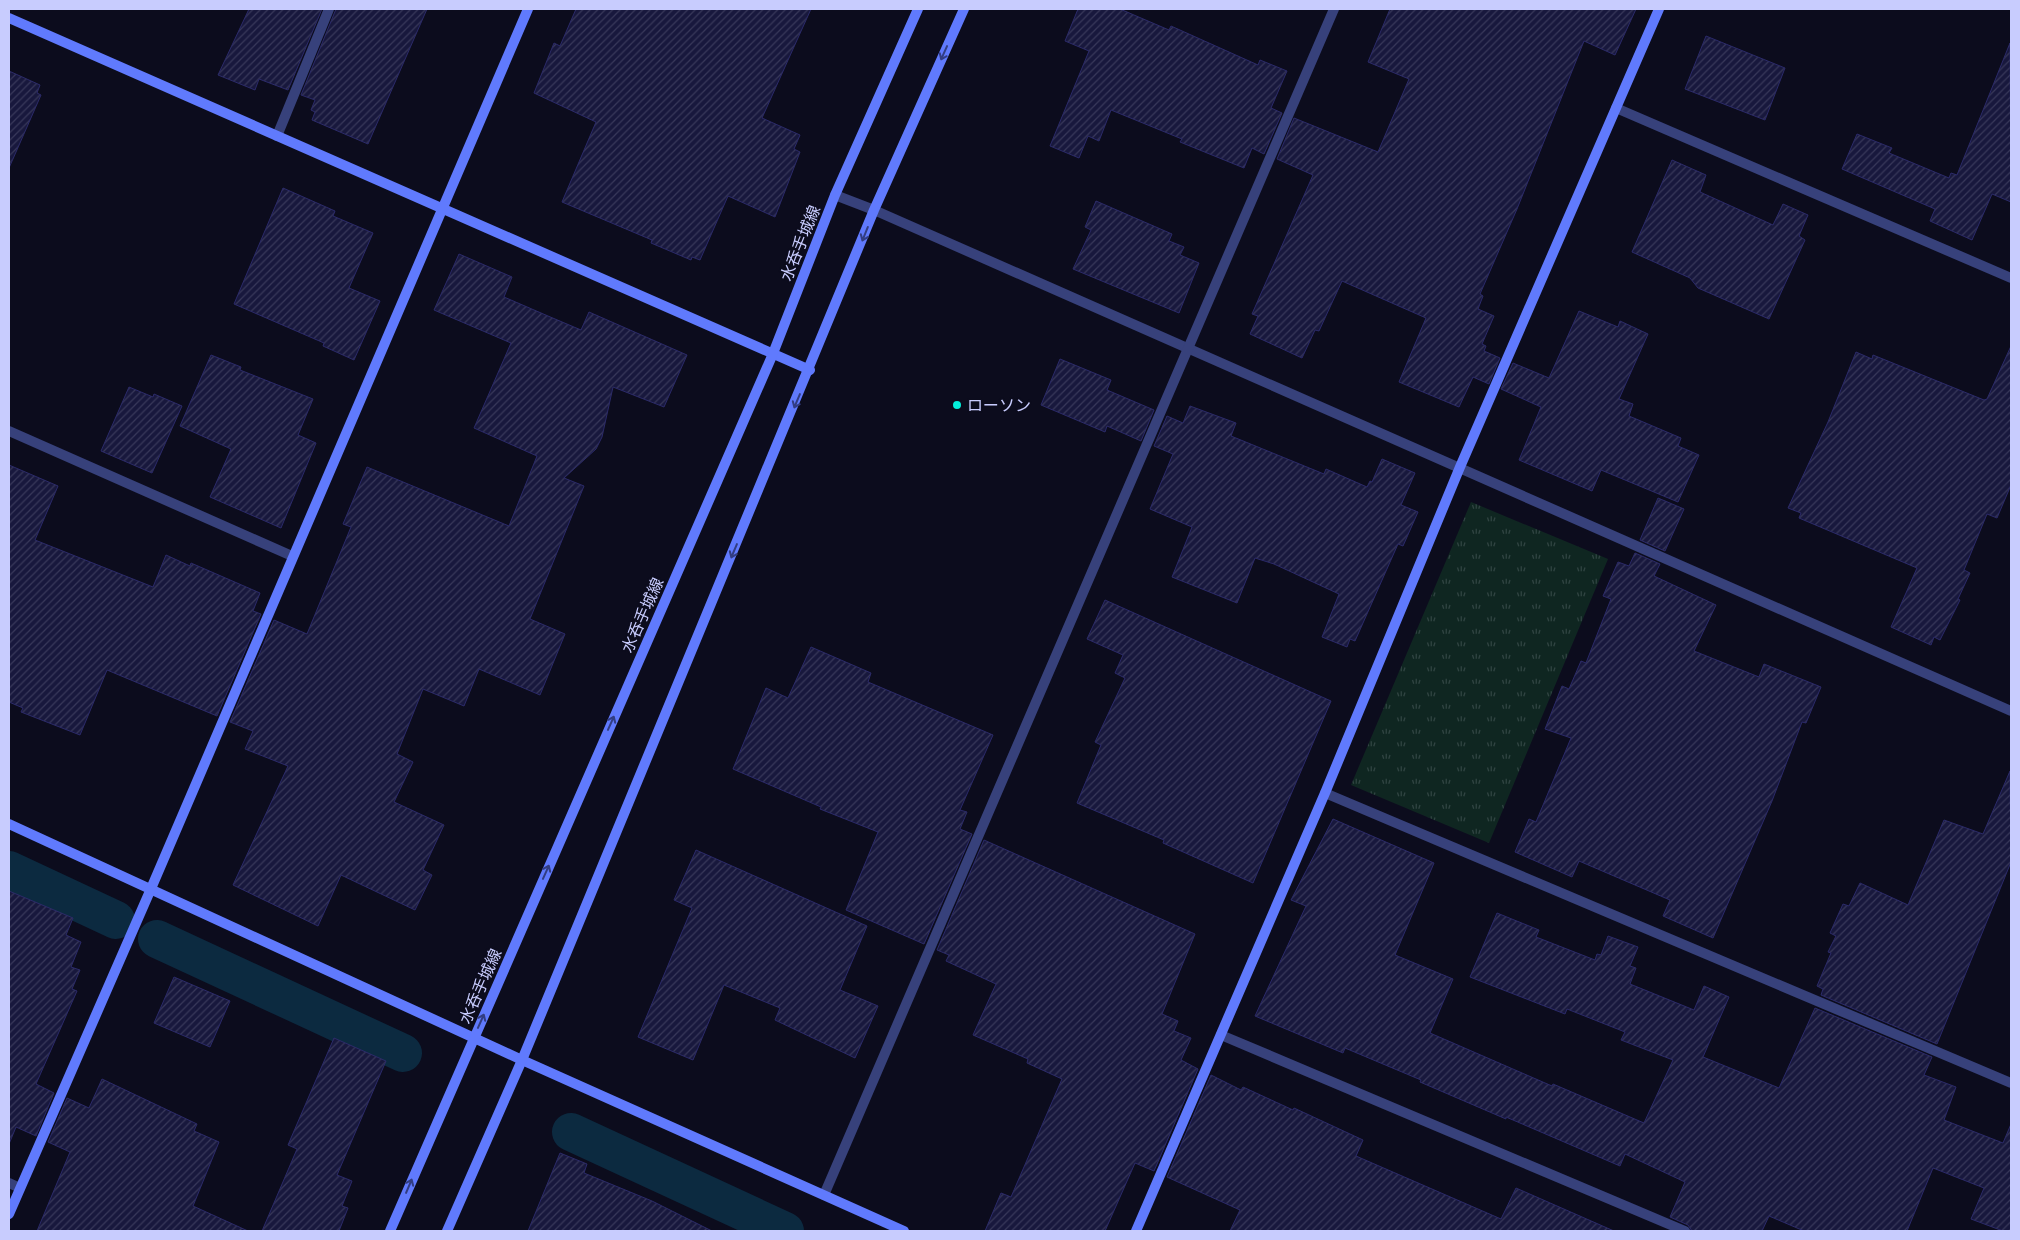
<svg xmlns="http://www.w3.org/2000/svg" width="2020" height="1240" viewBox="0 0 2020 1240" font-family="'Fira Sans Condensed','Noto Sans JP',sans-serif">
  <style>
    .grass { fill: url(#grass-tufts) }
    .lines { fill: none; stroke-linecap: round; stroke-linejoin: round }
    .canal { stroke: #0c2a40; stroke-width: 38 }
    .building { fill: url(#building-hatch); stroke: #2b2a69 }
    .street { stroke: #37417b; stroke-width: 10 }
    .secondary { stroke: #607afd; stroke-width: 10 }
    .oneway { stroke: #323d82 }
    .poi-dot { fill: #03efda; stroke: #0c0c1d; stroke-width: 2 }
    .labels { text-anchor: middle; stroke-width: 4; stroke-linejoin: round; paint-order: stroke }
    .street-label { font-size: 16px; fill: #c8ccfe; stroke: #0c0c1d }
    .poi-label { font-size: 16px; fill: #c8ccfe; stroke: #0c0c1d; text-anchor: start }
  </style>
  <defs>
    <pattern id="grass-tufts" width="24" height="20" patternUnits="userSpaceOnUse" patternTransform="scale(1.25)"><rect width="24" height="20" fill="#0f2621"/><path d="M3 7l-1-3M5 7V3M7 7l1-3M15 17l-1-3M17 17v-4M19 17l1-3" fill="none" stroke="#304442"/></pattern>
    <pattern id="building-hatch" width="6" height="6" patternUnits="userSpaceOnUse" patternTransform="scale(1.25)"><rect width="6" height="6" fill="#18183d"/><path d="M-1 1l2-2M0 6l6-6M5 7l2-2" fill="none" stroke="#38385a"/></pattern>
  </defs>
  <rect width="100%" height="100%" fill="#0c0c1d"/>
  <path class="grass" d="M1471 502 1608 559 1489 843 1351 785Z"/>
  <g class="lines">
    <g class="canal">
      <path d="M9 870 116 920"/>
      <path d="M157 939 403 1053"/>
      <path d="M571 1132 785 1231"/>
    </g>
  </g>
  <g class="building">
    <path d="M249 9H322L288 90 259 79 255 90 218 75Z"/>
    <path d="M336 9H427L368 144 312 120 315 112 311 110 315 100 301 95Z"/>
    <path d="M576 9H811L762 118 800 135 794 149 800 152 775 217 728 196 700 260 692 257 691 260 651 243 652 240 562 202 596 122 534 93 554 43 560 46Z"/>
    <path d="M1078 9H1120L1169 30 1171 26 1258 65 1260 60 1287 71 1271 108 1282 113 1264 154 1252 148 1244 168 1180 142 1182 139 1111 110 1099 141 1088 136 1079 158 1050 146 1089 51 1065 41Z"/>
    <path d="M1390 9H1636L1615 55 1584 41 1517 209 1480 294 1483 296 1478 309 1494 316 1482 344 1486 346 1484 351 1500 358 1489 384 1473 377 1459 407 1399 382 1426 318 1342 281 1319 331 1315 330 1302 358 1250 334 1258 316 1252 314 1313 175 1277 159 1294 118 1378 152 1409 79 1368 62Z"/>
    <path d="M1706 36 1785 68 1765 120 1685 89Z"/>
    <path d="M2010 43 2011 202 1992 194 1972 240 1930 221 1935 209 1842 169 1857 134 1892 148 1889 153 1949 178 1951 173 1957 175Z"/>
    <path d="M9 71 40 85 37 93 41 95 9 168Z"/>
    <path d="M1672 160 1706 175 1700 192 1773 225 1783 204 1808 215 1799 236 1805 240 1769 319 1698 288 1690 278 1632 252Z"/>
    <path d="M283 188 335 211 333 216 373 233 349 288 380 301 354 360 323 346 324 343 234 304Z"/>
    <path d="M1096 201 1172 234 1169 241 1184 247 1180 255 1199 263 1179 313 1073 269 1091 230 1085 227Z"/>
    <path d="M459 254 512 277 504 297 548 316 581 330 589 312 687 355 664 407 613 387 602 437 596 449 564 478 584 486 530 619 565 634 540 695 479 669 464 706 423 689 397 754 413 762 394 802 444 825 423 870 432 875 415 910 341 875 318 926 233 885 288 766 245 749 253 731 230 722 274 620 307 634 351 527 343 524 367 467 509 526 537 456 474 428 511 343 434 310Z"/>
    <path d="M1579 311 1618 327 1620 321 1648 334 1619 399 1633 404 1629 416 1681 438 1678 446 1699 455 1678 502 1601 470 1592 491 1519 460 1541 407 1501 389 1513 363 1549 378Z"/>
    <path d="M2011 346V485L1997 518 1987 514 1964 570 1970 573 1958 599 1960 600 1940 640 1934 637 1931 645 1891 627 1917 568 1799 518 1801 513 1788 508 1828 422 1856 352 1872 359 1873 355 1984 400 1987 399Z"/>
    <path d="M211 355 241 367 240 370 313 399 298 435 316 443 281 528 210 497 231 449 180 426Z"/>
    <path d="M1060 359 1111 380 1107 390 1154 410 1141 441 1107 426 1105 432 1041 405Z"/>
    <path d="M129 387 153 397 154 394 182 406 152 473 101 451Z"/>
    <path d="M1190 406 1236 423 1231 436 1324 474 1326 469 1367 487 1370 481 1372 482 1382 459 1415 473 1401 505 1418 512 1403 546 1398 544 1355 641 1350 639 1347 647 1322 637 1339 594 1274 564 1255 558 1237 603 1172 577 1192 527 1150 509 1173 454 1154 446 1167 416 1183 423Z"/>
    <path d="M9 465 58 486 35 540 153 587 166 555 190 566 191 563 260 593 253 611 261 614 217 716 107 670 80 735 21 712 23 708 9 702Z"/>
    <path d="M1658 498 1684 509 1665 551 1640 540Z"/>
    <path d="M1635 553 1660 564 1654 576 1716 605 1694 651 1759 677 1764 664 1821 687 1806 723 1802 722 1772 801 1713 938 1663 916 1670 900 1579 861 1572 877 1515 852 1529 819 1536 822 1571 738 1545 729 1562 686 1569 689 1581 661 1586 663 1611 599 1603 596 1618 562 1629 566Z"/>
    <path d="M1105 600 1331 701 1253 883 1163 843 1164 840 1077 803 1101 745 1095 742 1125 678 1115 673 1123 655 1087 639Z"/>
    <path d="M811 647 871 673 868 682 993 735 960 810 967 812 960 829 972 834 924 944 846 910 878 832 820 809 821 807 733 769 766 688 788 698Z"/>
    <path d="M2010 771 2011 862 1937 1044 1821 995 1823 989 1817 986 1831 953 1828 952 1836 936 1830 933 1843 904 1849 906 1860 883 1908 905 1944 820 1983 834Z"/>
    <path d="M1333 819 1434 863 1395 955 1453 979 1430 1033 1552 1086 1553 1084 1644 1123 1673 1060 1621 1040 1625 1032 1567 1009 1565 1014 1470 977 1497 913 1539 930 1536 937 1595 960 1597 954 1601 955 1608 936 1638 947 1630 966 1636 968 1630 984 1694 1010 1704 986 1729 997 1703 1057 1779 1088 1815 1008 1932 1057 1924 1075 1956 1087 1944 1120 2003 1143 2011 1124V1231H2003L1971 1219 1984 1188 1933 1168 1907 1231H1804L1769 1216 1762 1231H1692L1688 1225 1670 1217 1685 1182 1625 1154 1620 1166 1506 1117V1119L1420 1082 1421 1080 1345 1048 1343 1053 1255 1016 1306 906 1291 900Z"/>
    <path d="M984 840 1195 934 1162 1014 1178 1021 1174 1031 1191 1038 1181 1060 1198 1069 1154 1171 1135 1163 1105 1231H985L1001 1193 1011 1197 1062 1079 1027 1063 1028 1059 973 1035 996 984 946 961 949 955 937 950Z"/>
    <path d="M696 850 867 926 840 990 878 1006 855 1058 775 1020 780 1008 724 985 693 1060 638 1037 692 908 674 900Z"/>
    <path d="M9 891 73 918 66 935 81 942 71 967 80 970 72 989 77 991 36 1084 54 1093 36 1136 16 1127 9 1144Z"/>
    <path d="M174 977 230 1001 210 1047 154 1023Z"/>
    <path d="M334 1038 386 1061 337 1175 352 1181 342 1206 348 1208 339 1231H262L297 1149 288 1145Z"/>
    <path d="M1211 1075 1241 1090 1243 1087 1293 1110 1294 1108 1363 1140 1356 1156 1501 1219 1516 1188 1614 1231H1230L1240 1210 1167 1177Z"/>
    <path d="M102 1079 197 1124 194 1131 219 1142 193 1206 248 1231H37L70 1152 48 1142 67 1098 89 1108Z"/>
    <path d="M560 1153 587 1164 584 1173 652 1201 712 1231H528Z"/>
  </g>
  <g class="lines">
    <g class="street">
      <path d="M1616 108 2011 278"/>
      <path d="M277 136 329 9"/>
      <path d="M835 195 874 210 2011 711"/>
      <path d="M9 431 292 556"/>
      <path d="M1325 793 2011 1083"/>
      <path d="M1221 1035 1685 1231"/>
      <path d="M9 1183 20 1188"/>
      <path d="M824 1195 1334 9"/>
    </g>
    <g class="secondary">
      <path d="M9 18 810 370"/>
      <path d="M9 824 522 1060 904 1231"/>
      <path d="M9 1214 150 891 528 9"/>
      <path d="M390 1231 772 356 835 195 918 9"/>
      <path d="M447 1231 522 1060 874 210 964 9"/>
      <path d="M1136 1231 1325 793 1460 467 1659 9"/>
    </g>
  </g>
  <defs><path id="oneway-shaft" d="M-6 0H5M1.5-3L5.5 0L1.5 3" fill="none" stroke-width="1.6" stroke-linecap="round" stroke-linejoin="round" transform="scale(1.25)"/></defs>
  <g class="oneway">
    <use href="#oneway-shaft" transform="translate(944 53) rotate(114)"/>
    <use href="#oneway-shaft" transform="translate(865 234) rotate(112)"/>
    <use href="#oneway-shaft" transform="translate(797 401) rotate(113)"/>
    <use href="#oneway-shaft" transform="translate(734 551) rotate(113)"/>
    <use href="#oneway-shaft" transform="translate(611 723) rotate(-66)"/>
    <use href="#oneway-shaft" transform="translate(546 872) rotate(-66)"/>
    <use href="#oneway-shaft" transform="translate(481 1021) rotate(-66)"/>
    <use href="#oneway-shaft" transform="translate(409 1186) rotate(-67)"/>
  </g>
  <circle class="poi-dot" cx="957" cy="405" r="5"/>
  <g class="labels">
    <g class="street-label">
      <text transform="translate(800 243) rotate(-68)" y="6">水呑手城線</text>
      <text transform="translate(642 615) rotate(-66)" y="6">水呑手城線</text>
      <text transform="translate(480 986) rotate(-66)" y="6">水呑手城線</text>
    </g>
    <g class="poi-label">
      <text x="967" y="411">ローソン</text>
    </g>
  </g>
  <rect width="2020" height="1240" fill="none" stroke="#c8ccfe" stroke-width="20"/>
</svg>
